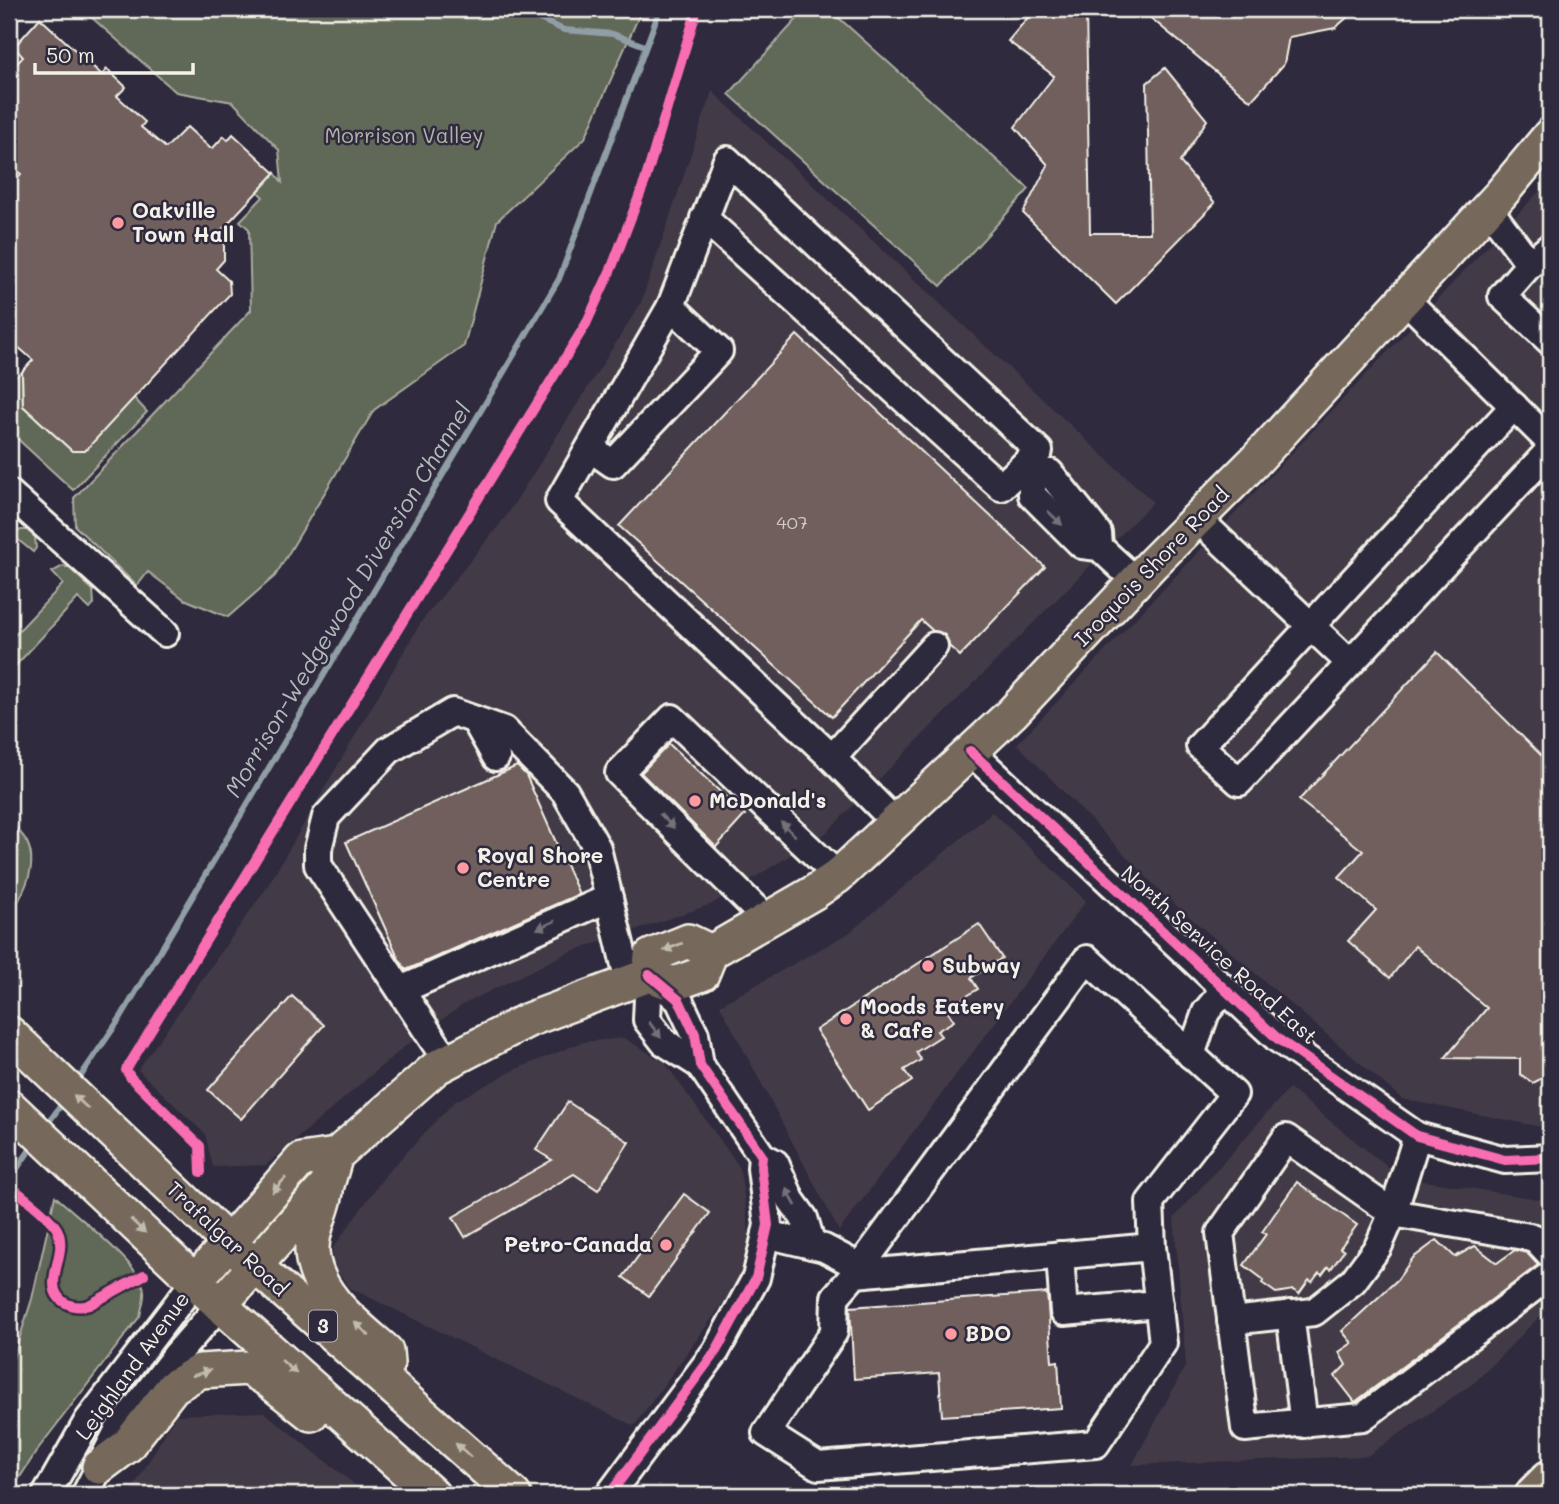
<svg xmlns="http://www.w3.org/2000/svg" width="1559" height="1504" viewBox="0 0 1559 1504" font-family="Mali,sans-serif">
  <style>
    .built { fill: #423a46 }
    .green { fill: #616759; stroke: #aaaca0; stroke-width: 2 }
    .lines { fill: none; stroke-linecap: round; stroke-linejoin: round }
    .stream { stroke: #909ea5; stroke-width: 6 }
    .building { fill: #6f5f5c; stroke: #f4f1e8; stroke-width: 2 }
    .minor-casing { stroke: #f4f1e8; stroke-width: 32 }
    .major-casing { stroke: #f4f1e8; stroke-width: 38 }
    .highway-casing { stroke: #f4f1e8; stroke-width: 44 }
    .minor { stroke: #2f2a3d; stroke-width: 26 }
    .major { stroke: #76695c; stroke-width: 33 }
    .highway { stroke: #76695c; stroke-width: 38 }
    .cycleway-casing { stroke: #2f2a3d; stroke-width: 15 }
    .cycleway { stroke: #f96db3; stroke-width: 10 }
    .oneway { fill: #747079 }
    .oneway2 { fill: #c2bbb0 }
    .poi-dot { fill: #ff9aa2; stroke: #2f2a3d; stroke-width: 2.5 }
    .labels { text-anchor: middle; stroke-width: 5; stroke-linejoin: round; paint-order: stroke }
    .number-label { font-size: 18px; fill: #d3ccc5 }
    .shield { fill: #2f2a3d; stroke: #b9b5b5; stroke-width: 2 }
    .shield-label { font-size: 19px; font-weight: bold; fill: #f4f1e8 }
    .park-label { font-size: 21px; fill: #b2b3a8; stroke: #2f2a3d }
    .poi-label { font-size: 21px; font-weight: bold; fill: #f4f1e8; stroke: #2f2a3d; text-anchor: start }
    .street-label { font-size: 21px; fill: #f4f1e8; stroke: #2f2a3d }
    .water-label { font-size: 23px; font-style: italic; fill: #b2babc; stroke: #2f2a3d }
  </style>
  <rect width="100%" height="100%" fill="#2f2a3d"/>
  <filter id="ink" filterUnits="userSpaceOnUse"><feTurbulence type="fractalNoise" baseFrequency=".0143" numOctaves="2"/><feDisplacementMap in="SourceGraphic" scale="14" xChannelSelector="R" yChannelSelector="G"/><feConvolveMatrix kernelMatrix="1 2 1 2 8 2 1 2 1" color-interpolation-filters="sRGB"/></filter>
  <g filter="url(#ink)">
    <g class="built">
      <path d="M712 91 1153 502 826 833 712 904 567 953 464 1004 404 1047 266 1165 213 1167 205 1134 138 1070 267 887 421 622 507 515 641 303Z"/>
      <path d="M1550 180V1128H1546L1402 1099 1164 895 1017 744Z"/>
      <path d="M992 812 1086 901 839 1231 720 1005 849 933Z"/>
      <path d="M624 1038 665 1063 740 1168 750 1240 742 1277 634 1426 350 1288 333 1265V1248L386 1174 454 1102 514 1070 583 1042Z"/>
      <path d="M1289 1088 1400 1177 1550 1201V1306L1475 1382 1367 1456 1132 1465 1186 1365 1174 1218Z"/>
      <path d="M264 1412 368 1495H129L176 1415Z"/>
    </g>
    <g class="green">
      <path d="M82 9H642L585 138 497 221 464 346 374 410 275 576 228 617 184 599 148 572 137 586 75 526 74 498 251 310 249 229 240 221 263 197 258 192 275 173 282 182 279 150 233 102 176 92Z"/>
      <path d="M806 9H829L1029 189 941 286 729 94Z"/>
      <path d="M22 372 23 406 72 451 134 398 147 412 73 490 9 431V382Z"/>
      <path d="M21 530H27L35 537 36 548 33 552 11 534Z"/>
      <path d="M63 566 69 568 93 590 94 604 90 609 78 598 9 673V641L63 584 52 572Z"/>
      <path d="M9 820C14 827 23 834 27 842 40 868 21 896 9 919Z"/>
      <path d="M55 1196C76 1215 133 1260 142 1283 147 1293 142 1305 140 1316L38 1449 15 1485 9 1480V1371L32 1299Z"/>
    </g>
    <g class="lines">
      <g class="stream">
        <path d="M517 9 564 30 613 34 645 46"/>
        <path d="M76 1083 121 1017 559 279 660 9"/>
        <path d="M46 1126 64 1101"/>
        <path d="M9 1180 34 1144"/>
      </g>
    </g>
    <g class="building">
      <path d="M1035 9H1086L1090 233H1150L1147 83 1165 68 1207 120 1180 162 1215 203 1116 304 1023 213 1048 165 1015 127 1054 76 1008 41Z"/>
      <path d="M1140 9H1357L1335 28 1289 37 1284 64 1251 101Z"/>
      <path d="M40 18 102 75 107 69 126 87 117 96 145 122 141 127 166 148 187 127 210 148H213L224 136 228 140 233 134 275 173 215 237 224 244V260L216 269 229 281 230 294 85 451H72L23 406 22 372 33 360 9 339V189L21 174 9 163V72L23 57 14 47Z"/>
      <path d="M797 335 1045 567 960 656 949 646 945 635 933 631 921 620 832 717 619 526Z"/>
      <path d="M1437 652 1550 764V1074L1533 1083 1520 1074V1059L1445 1058 1487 1008 1415 946 1390 978 1348 941 1376 910 1339 877 1363 851 1299 800Z"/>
      <path d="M669 744 745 815 716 847 641 773Z"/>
      <path d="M517 766 526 775 579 894 406 970 399 959 346 842Z"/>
      <path d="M979 924 1002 958 971 978 978 989 946 1009 954 1021 937 1031 941 1036 916 1052 921 1060 904 1070 912 1081 868 1110 816 1030Z"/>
      <path d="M292 996 324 1025 241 1119 208 1090Z"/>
      <path d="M568 1102 629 1142 598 1190 574 1174 465 1237 453 1217 552 1160 536 1150Z"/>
      <path d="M1297 1182 1357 1225 1340 1248 1344 1251 1331 1269 1328 1267 1322 1275 1319 1273 1312 1282 1309 1280 1299 1294 1293 1290 1276 1293 1262 1283 1264 1280 1244 1265 1266 1234 1262 1232Z"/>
      <path d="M684 1194 710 1213 649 1296 623 1277Z"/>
      <path d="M1437 1240 1455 1257 1475 1246 1497 1263 1515 1250 1527 1253 1538 1265 1355 1402 1335 1376 1346 1365 1339 1352 1352 1343 1342 1331 1397 1280 1413 1258Z"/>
      <path d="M1047 1293 1052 1362 1058 1361 1061 1408 942 1416 939 1373 854 1379 850 1307Z"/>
    </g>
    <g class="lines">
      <defs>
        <g id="minor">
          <path d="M1488 208 1530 264 1502 296 1550 341"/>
          <path d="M704 218 1001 487 1024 465"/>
          <path d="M1530 264 1550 247"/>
          <path d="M1404 298 1550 442"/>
          <path d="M1514 406 1200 746 1239 782 1550 450"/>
          <path d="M590 448 613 464 719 351 671 306"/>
          <path d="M1032 474 1050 473 1098 533 1099 547"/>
          <path d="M9 493 165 633"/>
          <path d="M1198 519 1350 663"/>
          <path d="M475 720 496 757"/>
          <path d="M970 751 1278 1039 1417 1136 1505 1160 1550 1158"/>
          <path d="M832 758 934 646"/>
          <path d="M896 823 832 758 559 501 671 306 727 160 1039 451 1024 465 1032 474V495L1082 545 1099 547 1136 581"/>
          <path d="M767 920 619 773 672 718 838 876"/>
          <path d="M649 975 647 1020 664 1042 700 1065"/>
          <path d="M653 978 679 1000 695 1034 700 1065 762 1156 775 1163 791 1200 804 1218 812 1245"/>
          <path d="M401 990 609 898"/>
          <path d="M1191 1055 1206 1012 1225 989"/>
          <path d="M447 1061 318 865V849L326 817 389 750 453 712 504 730 565 792 597 848 629 982"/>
          <path d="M766 1234 824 1248 860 1267"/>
          <path d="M1550 1254 1535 1238 1393 1213 1286 1138 1220 1233 1245 1428 1363 1417 1550 1275"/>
          <path d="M1060 1255 1064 1312 1159 1304"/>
          <path d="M855 1274 1087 959 1234 1094 1150 1202 1152 1247 1163 1343 1096 1444 818 1466 766 1433 834 1332 835 1297 855 1274 1152 1247"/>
          <path d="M1290 1314 1304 1424"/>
          <path d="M1231 1321 1314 1312 1353 1281 1378 1247 1393 1213 1417 1136"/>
          <path d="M46 1495 88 1421 195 1281"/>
          <path d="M85 1495 118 1431 177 1354 220 1305"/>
          <path d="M609 1495 716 1351 756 1278 768 1225 761 1168 762 1156"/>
        </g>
        <g id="major">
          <path d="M649 975 651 956 688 941 711 952"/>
          <path d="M9 1033 227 1241 514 1495"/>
          <path d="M9 1106 220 1305 433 1495"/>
          <path d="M326 1192C323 1212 311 1230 312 1251 314 1294 356 1325 386 1351L387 1363"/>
          <path d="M195 1281 301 1160 336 1155"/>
          <path d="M220 1305 327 1185 336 1155 437 1067 528 1020 649 975 674 984 702 974 711 952 813 893 838 876 1012 713 1153 563 1254 462 1500 195 1550 135"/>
          <path d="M99 1467 127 1446 173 1387 200 1371 248 1368 268 1380 311 1414"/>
        </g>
        <path id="highway" d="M1535 1495 1550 1480"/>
      </defs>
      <use href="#minor" class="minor-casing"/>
      <use href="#major" class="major-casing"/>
      <use href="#highway" class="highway-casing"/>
      <use href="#minor" class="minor"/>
      <use href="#major" class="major"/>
      <use href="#highway" class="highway"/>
      <defs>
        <g id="cycleway">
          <path d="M970 751 1278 1039 1417 1136 1505 1160 1550 1158"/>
          <path d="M201 1172 200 1146 131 1078 126 1070 586 324 612 267 645 181 697 9"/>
          <path d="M9 1185C22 1196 49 1215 57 1229 66 1247 54 1265 54 1283 54 1302 73 1310 89 1305L144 1275"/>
          <path d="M609 1495 716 1351 756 1278 768 1225 761 1168 762 1156 700 1065 695 1034 679 1000 649 975"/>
        </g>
      </defs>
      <use href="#cycleway" class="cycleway-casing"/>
      <use href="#cycleway" class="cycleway"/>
    </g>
    <defs><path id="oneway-solid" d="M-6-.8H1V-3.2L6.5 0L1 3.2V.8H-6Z" transform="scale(1.75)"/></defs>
    <g class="oneway">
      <use href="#oneway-solid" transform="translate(1055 518) rotate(44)"/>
      <use href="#oneway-solid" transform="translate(667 821) rotate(45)"/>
      <use href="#oneway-solid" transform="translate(788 829) rotate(-136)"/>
      <use href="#oneway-solid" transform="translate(546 925) rotate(156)"/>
      <use href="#oneway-solid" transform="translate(655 1030) rotate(53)"/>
      <use href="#oneway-solid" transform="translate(791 1197) rotate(-119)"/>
    </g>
    <g class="oneway2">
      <use href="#oneway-solid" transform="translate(673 947) rotate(158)"/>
      <use href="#oneway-solid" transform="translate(81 1102) rotate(-137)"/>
      <use href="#oneway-solid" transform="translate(279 1185) rotate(132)"/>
      <use href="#oneway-solid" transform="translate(138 1226) rotate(43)"/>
      <use href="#oneway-solid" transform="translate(362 1329) rotate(-137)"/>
      <use href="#oneway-solid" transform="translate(289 1367) rotate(42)"/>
      <use href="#oneway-solid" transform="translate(201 1373) rotate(-18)"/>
      <use href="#oneway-solid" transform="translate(463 1450) rotate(-138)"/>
    </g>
  </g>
  <g class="poi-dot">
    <circle cx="118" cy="223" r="7"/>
    <circle cx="695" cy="801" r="7"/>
    <circle cx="463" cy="868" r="7"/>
    <circle cx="928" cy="966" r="7"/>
    <circle cx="846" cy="1019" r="7"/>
    <circle cx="666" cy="1245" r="7"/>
    <circle cx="951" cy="1334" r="7"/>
  </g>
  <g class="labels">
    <g class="number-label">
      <text x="792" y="529">407</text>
    </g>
    <rect class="shield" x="309" y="1310.5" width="28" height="31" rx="5"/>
    <g class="shield-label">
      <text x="323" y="1333">3</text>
    </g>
    <g class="park-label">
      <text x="404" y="143">Morrison Valley</text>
    </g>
    <g class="poi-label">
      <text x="132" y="218">Oakville<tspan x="132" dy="24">Town Hall</tspan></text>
      <text x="709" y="808">McDonald's</text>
      <text x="477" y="863">Royal Shore<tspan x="477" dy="24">Centre</tspan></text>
      <text x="942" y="973">Subway</text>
      <text x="860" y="1014">Moods Eatery<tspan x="860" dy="24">&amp; Cafe</tspan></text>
      <text x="652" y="1252" text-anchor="end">Petro-Canada</text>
      <text x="965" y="1341">BDO</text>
    </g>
    <g class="street-label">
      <text transform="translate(1152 567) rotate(-46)" y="7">Iroquois Shore Road</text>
      <text transform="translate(1219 955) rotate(42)" y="7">North Service Road East</text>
      <text transform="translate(227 1239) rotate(43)" y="7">Trafalgar Road</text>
      <text transform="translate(133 1366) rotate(-54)" y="7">Leighland Avenue</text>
    </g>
    <g class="water-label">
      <text transform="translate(348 600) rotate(-59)" y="8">Morrison-Wedgewood Diversion Channel</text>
    </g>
  </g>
  <rect width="1559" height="1504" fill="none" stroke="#2f2a3d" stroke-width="35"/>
  <rect x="18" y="18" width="1524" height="1469" fill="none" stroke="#f4f1e8" stroke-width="2.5" filter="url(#ink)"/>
  <path d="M35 63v10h158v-10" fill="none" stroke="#f4f1e8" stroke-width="3.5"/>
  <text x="46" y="63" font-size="21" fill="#f4f1e8" stroke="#2f2a3d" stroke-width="5" paint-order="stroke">50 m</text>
</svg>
